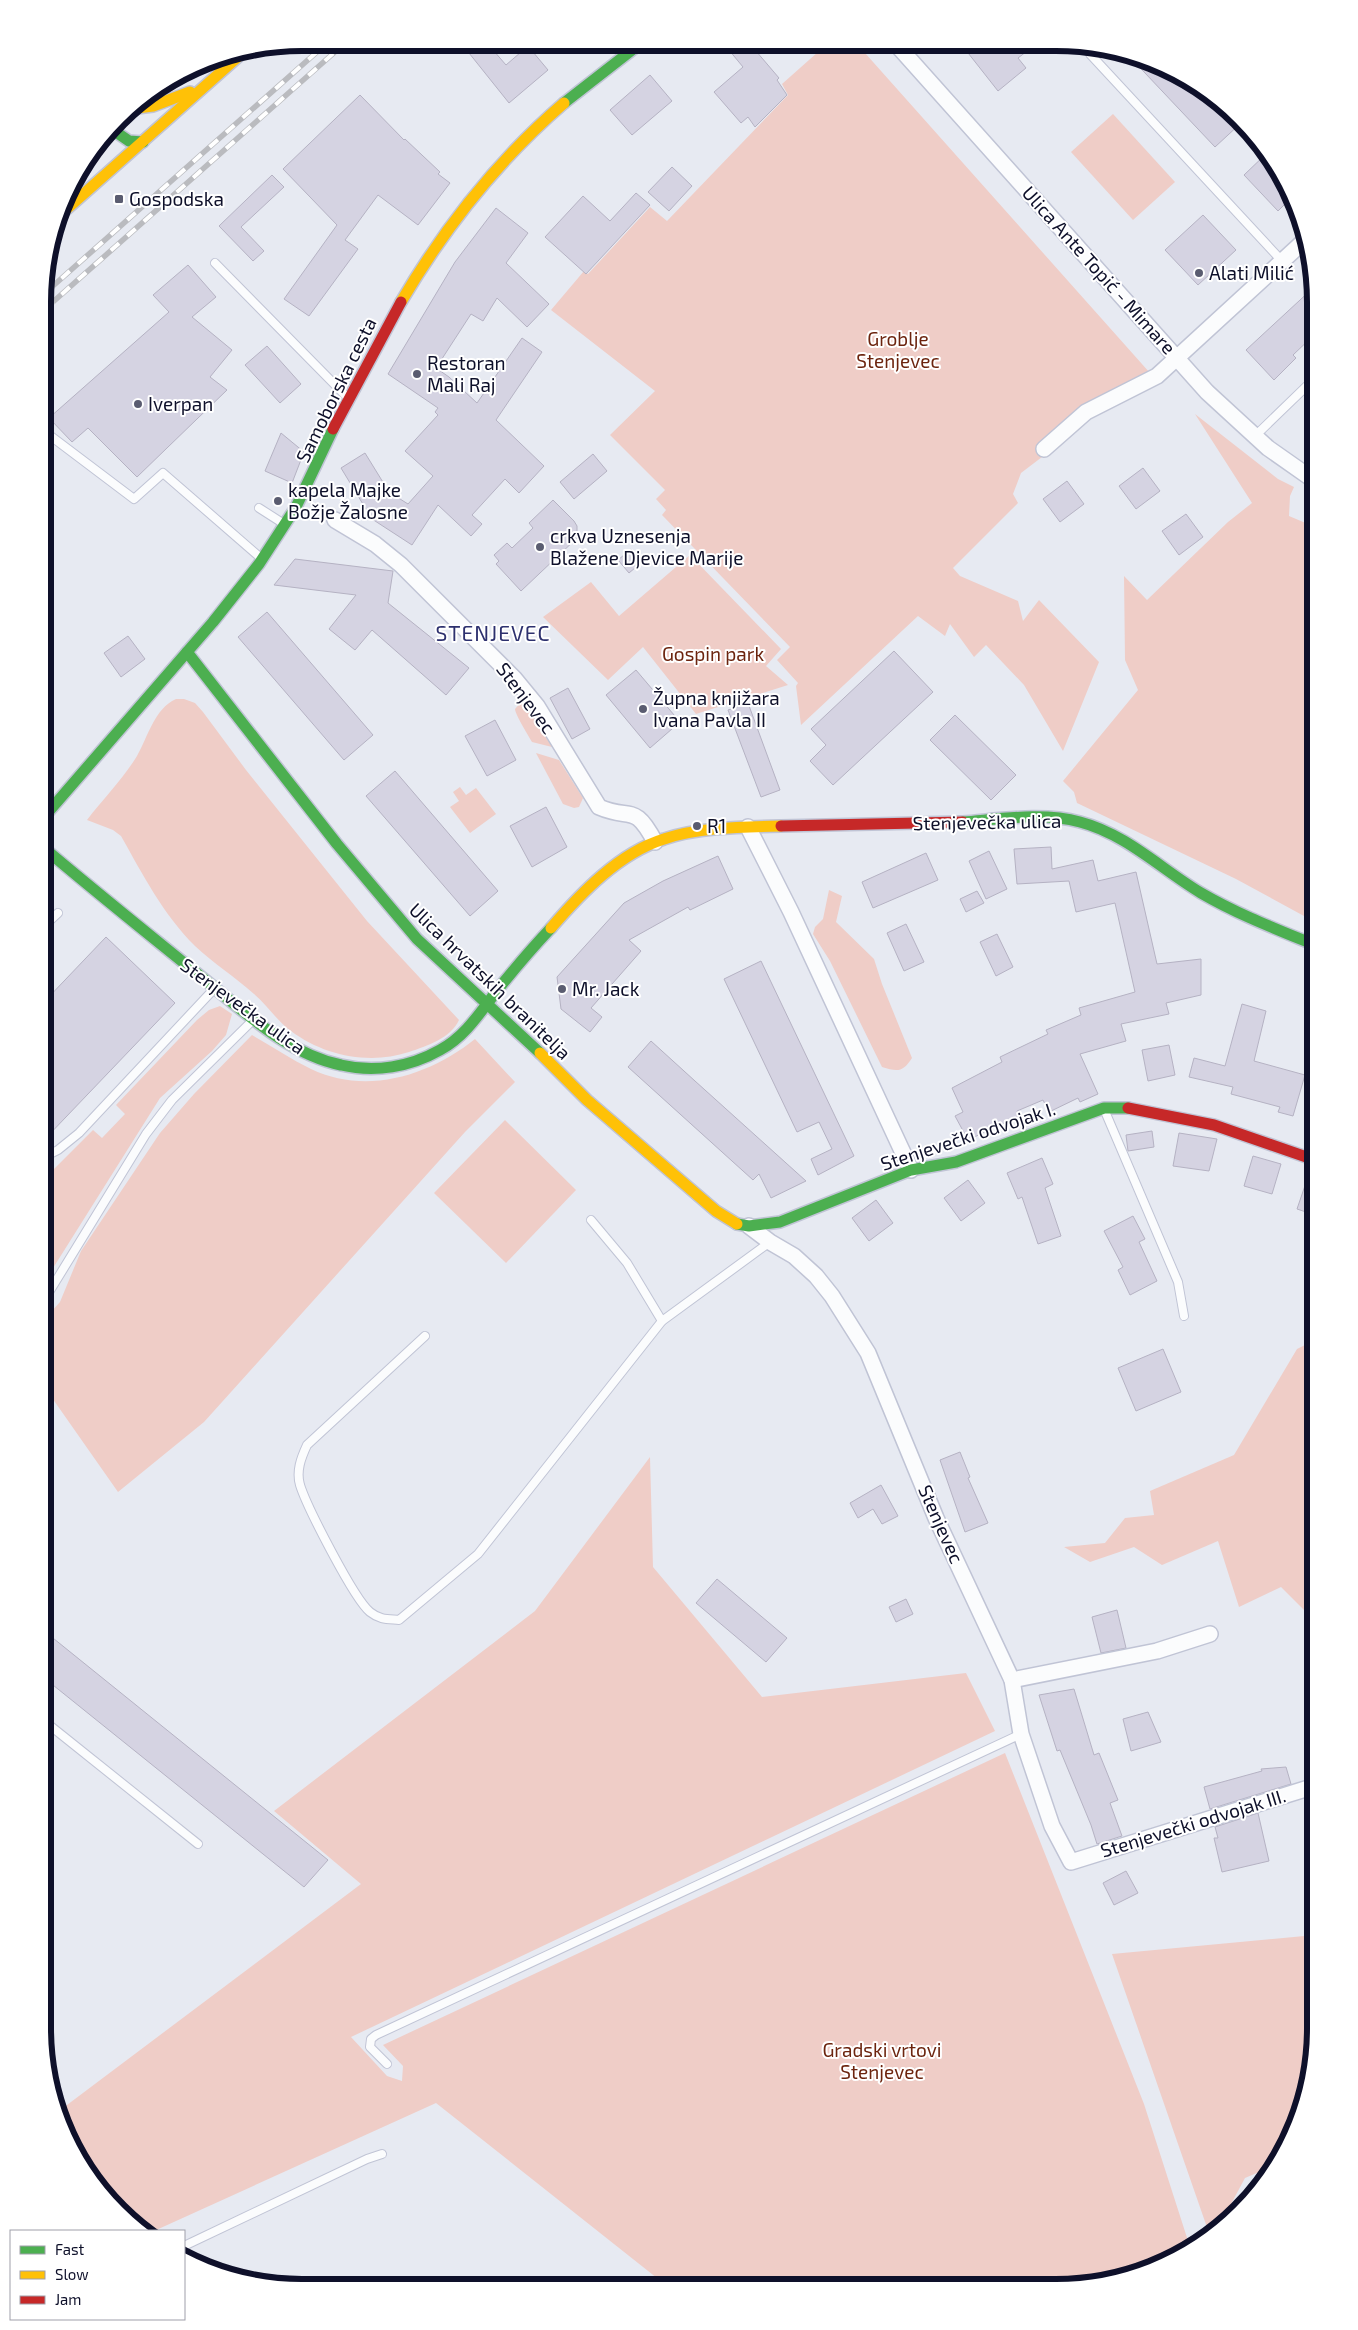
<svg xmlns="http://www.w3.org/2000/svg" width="1358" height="2330" viewBox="0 0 1358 2330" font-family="'Exo 2',sans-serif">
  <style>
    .green { fill: #efcdc7 }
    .building { fill: #d5d3e2; stroke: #b5b2c3 }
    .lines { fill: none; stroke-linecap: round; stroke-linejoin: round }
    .lane-casing { stroke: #c0c4d5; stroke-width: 10 }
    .street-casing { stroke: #c0c4d5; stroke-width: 18 }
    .fast-casing { stroke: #c0c4d5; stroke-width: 14 }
    .slow-casing { stroke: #c0c4d5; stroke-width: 14 }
    .jam-casing { stroke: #c0c4d5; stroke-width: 14 }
    .lane { stroke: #fbfcfd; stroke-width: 8 }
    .street { stroke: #fbfcfd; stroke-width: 15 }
    .fast { stroke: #4caf50; stroke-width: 11 }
    .slow { stroke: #ffc107; stroke-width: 11 }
    .jam { stroke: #c62828; stroke-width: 11 }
    .rail-casing { stroke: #babbbf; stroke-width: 5.5 }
    .rail { stroke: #fff; stroke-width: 4; stroke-dasharray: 11; stroke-linecap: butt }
    .poi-dot { fill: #5a5c70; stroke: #fff; stroke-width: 2 }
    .labels { text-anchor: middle; stroke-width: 4; stroke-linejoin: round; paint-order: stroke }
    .poi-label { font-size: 19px; fill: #0e102a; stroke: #fff; text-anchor: start }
    .street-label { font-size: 19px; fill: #0e102a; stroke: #fff }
    .park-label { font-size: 19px; fill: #6c240e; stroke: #fff }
    .quarter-label { font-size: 21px; letter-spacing: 1px; fill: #2d306e; stroke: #fff }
    .rim { fill: none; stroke: #0e102a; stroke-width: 6 }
  </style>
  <rect width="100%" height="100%" fill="#e7eaf2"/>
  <g class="green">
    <path d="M827 44H857L1150 373 1060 428 1036 452 1042 457 1021 473 1013 494 1018 503 953 568 960 576 1018 601 1023 621 1039 600 1099 662 1063 751 1024 685 986 645 974 657 950 624 945 636 918 616 801 725 796 686 798 683 777 660 790 647 662 515 666 510 656 499 665 490 610 435 655 391 551 310 584 271 588 274 650 207 667 221 788 95 782 84Z"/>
    <path d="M1113 114 1175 182 1133 220 1071 152Z"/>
    <path d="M1195 414 1278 479 1294 487 1290 496 1289 516 1315 527V922L1236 879 1077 803 1074 792 1063 781 1138 690 1125 660 1124 576 1147 600 1228 522 1252 503Z"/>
    <path d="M690 555 781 649 766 666 788 685 696 714 643 647 608 680 543 617 591 582 619 616Z"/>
    <path d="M176 699H184L195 703 203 712 246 770 367 921 459 1020C451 1038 427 1046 409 1052 370 1065 324 1056 291 1031 277 1021 267 1005 254 994 235 977 213 963 195 946 163 914 143 875 121 836L113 830 87 820C103 799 123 779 137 756 148 737 154 709 176 699Z"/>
    <path d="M523 700 552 747 532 742C528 735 515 714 515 709Z"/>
    <path d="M536 753 559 760 583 798 579 807 574 808 563 804Z"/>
    <path d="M460 787 466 795 476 788 496 814 470 833 450 807 459 801 453 792Z"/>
    <path d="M829 890 842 896 836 922 874 959 882 984 912 1058C903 1072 898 1072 882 1067L830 961 813 934 815 927 823 919Z"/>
    <path d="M220 1006 232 1014 226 1035 212 1051 160 1098 43 1284 44 1179 93 1130 102 1138 125 1114 116 1105 197 1020 209 1010Z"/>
    <path d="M252 1035C271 1046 291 1059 311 1069 367 1096 430 1075 475 1039L515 1082 465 1132 204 1422 118 1492 43 1385V1321L60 1302 81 1251 160 1133 194 1094Z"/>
    <path d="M505 1120 576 1190 506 1263 434 1193Z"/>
    <path d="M1315 1340V1621L1281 1587 1239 1607 1218 1541 1162 1565 1134 1547 1090 1562 1064 1547 1105 1543 1125 1518 1154 1515 1150 1491 1234 1455 1297 1349Z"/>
    <path d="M650 1457 653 1567 762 1697 966 1673 995 1731 351 2037 387 2076 402 2081 403 2066 383 2045 1005 1753 1144 2104 1190 2247 1155 2268 1056 2287 667 2286 436 2103 154 2231H142L96 2186 62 2127 59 2111 361 1884 274 1811 535 1611Z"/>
    <path d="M1315 1935V2045L1296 2127 1273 2166 1245 2178 1231 2204V2217L1210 2236 1112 1954Z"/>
  </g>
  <g class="building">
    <path d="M461 43H487L506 65 528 46 548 70 509 103Z"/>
    <path d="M724 44H750L779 78 777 80 787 95 755 127 748 117 741 123 714 92 743 67Z"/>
    <path d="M961 44 1035 45 1018 58 1026 68 998 91Z"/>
    <path d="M1128 55 1155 62 1214 96 1241 123 1215 147Z"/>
    <path d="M650 75 672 101 632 135 610 110Z"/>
    <path d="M360 95 404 140 405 139 440 172 438 174 450 183 418 225 378 195 345 240 358 249 309 316 284 299 337 225 283 169Z"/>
    <path d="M1267 153 1292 197 1278 211 1244 175Z"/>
    <path d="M672 167 692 186 669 211 648 192Z"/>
    <path d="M272 175 284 187 241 227 264 251 253 261 219 226Z"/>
    <path d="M636 193 650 205 586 274 545 237 583 196 610 221Z"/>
    <path d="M496 208 528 233 506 263 549 304 527 327 497 298 483 321 471 314 436 368 449 377 477 403 522 338 542 352 496 420 544 466 519 493 505 479 472 515 482 524 471 536 438 505 412 545 372 519 341 468 365 453 389 492 408 504 433 476 405 451 438 415 435 412 438 408 388 374 455 262Z"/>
    <path d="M1203 215 1236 250 1198 285 1165 250Z"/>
    <path d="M188 265 216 297 192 317 232 350 210 377 227 390 137 477 88 428 72 442 49 418 169 312 153 295Z"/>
    <path d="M1313 288 1316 302 1315 334 1293 355 1296 358 1274 380 1246 350Z"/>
    <path d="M267 346 301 384 280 403 245 365Z"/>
    <path d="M281 433 304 452 292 483 265 471Z"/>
    <path d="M593 454 607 471 574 499 560 482Z"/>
    <path d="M1143 468 1160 491 1136 509 1119 486Z"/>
    <path d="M1067 481 1084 504 1060 522 1043 499Z"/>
    <path d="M553 500 574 521 577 526V538L521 591 496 564 499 561 494 555 507 543 512 548 533 528 529 523Z"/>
    <path d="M1186 514 1203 537 1179 555 1162 531Z"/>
    <path d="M631 549 642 562 629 573 618 560Z"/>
    <path d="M295 559 393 571 388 603 469 668 446 695 372 630 355 650 329 629 356 595 274 585Z"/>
    <path d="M267 612 373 735 344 760 238 637Z"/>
    <path d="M128 636 145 659 121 677 104 653Z"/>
    <path d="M894 651 933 692 833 785 810 761 826 745 811 729Z"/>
    <path d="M636 670 680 722 650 748 606 695Z"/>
    <path d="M568 688 590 729 572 739 550 698Z"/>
    <path d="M748 703 780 790 761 797 728 710Z"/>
    <path d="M955 715 1016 775 991 800 930 740Z"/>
    <path d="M495 720 516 760 487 776 465 736Z"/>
    <path d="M395 771 498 891 470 916 366 796Z"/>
    <path d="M546 807 567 847 532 867 510 826Z"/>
    <path d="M1051 847 1052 869 1093 860 1098 881 1136 872 1157 964 1201 959V995L1166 1003 1169 1014 1121 1024 1126 1041 1080 1054 1098 1094 1080 1102 1078 1098 1049 1112 1043 1100 1017 1111 1019 1116 968 1140 955 1116 963 1112 952 1088 1002 1062 1000 1057 1048 1034 1046 1030 1081 1015 1079 1008 1135 992 1115 903 1076 912 1069 881 1017 884 1014 849Z"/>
    <path d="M989 851 1007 889 986 899 969 861Z"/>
    <path d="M926 853 938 880 873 908 862 882Z"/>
    <path d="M718 856 733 889 690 910 688 907 629 940 641 951 591 1008 602 1017 590 1032 561 1009 557 977 624 903 663 881Z"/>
    <path d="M977 891 984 903 966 912 960 899Z"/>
    <path d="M906 924 924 962 904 971 887 933Z"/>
    <path d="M997 934 1013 967 996 976 980 942Z"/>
    <path d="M106 937 175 1003 44 1140V1002Z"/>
    <path d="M761 961 854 1156 818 1175 811 1159 832 1149 819 1122 797 1132 724 979Z"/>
    <path d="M1242 1004 1266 1011 1254 1061 1305 1075 1293 1116 1278 1112 1280 1107 1231 1094 1233 1087 1189 1077 1194 1058 1225 1066Z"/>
    <path d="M651 1041 695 1081 806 1181 771 1198 759 1174 753 1180 628 1067Z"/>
    <path d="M1169 1045 1175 1075 1148 1081 1142 1050Z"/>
    <path d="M1152 1131 1154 1147 1128 1151 1126 1135Z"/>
    <path d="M1179 1133 1217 1139 1209 1171 1173 1166Z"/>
    <path d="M1253 1156 1281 1164 1272 1194 1244 1186Z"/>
    <path d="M1042 1158 1053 1184 1045 1188 1061 1236 1038 1244 1022 1197 1018 1199 1007 1173Z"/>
    <path d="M1310 1171 1315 1172V1215L1297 1209Z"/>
    <path d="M968 1180 985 1203 961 1221 944 1198Z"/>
    <path d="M876 1200 893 1223 869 1241 852 1218Z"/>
    <path d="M1133 1216 1145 1239 1139 1242 1157 1281 1130 1295 1118 1270 1123 1267 1104 1231Z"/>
    <path d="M1163 1349 1181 1392 1136 1411 1118 1368Z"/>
    <path d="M960 1452 970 1477 968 1478 988 1523 965 1532 940 1460Z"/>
    <path d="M881 1485 898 1516 882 1524 873 1509 858 1518 850 1503Z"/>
    <path d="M717 1579 787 1638 766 1662 696 1603Z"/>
    <path d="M906 1599 913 1614 896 1622 889 1607Z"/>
    <path d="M1117 1610 1126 1648 1101 1653 1092 1617Z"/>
    <path d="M43 1630 328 1860 304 1887 43 1677Z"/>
    <path d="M1074 1689 1094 1755 1099 1753 1118 1800 1110 1803 1122 1836 1097 1844 1091 1825 1060 1750 1057 1751 1039 1695Z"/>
    <path d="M1148 1712 1161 1742 1131 1751 1123 1719Z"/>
    <path d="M1286 1767 1291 1784 1210 1809 1204 1787 1262 1771 1261 1769Z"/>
    <path d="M1258 1813 1269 1861 1222 1872 1214 1838H1218L1215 1827Z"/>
    <path d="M1126 1871 1138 1893 1114 1905 1103 1883Z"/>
  </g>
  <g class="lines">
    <defs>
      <g id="lane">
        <path d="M1097 47 1090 54 1282 261"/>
        <path d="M215 263 347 397"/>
        <path d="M45 385 48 383"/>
        <path d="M44 431 134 499 163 473 262 559"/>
        <path d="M1254 437 1315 378"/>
        <path d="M259 508 284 524"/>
        <path d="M44 926 58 913"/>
        <path d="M1104 1109 1178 1282 1184 1316"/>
        <path d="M44 1157 58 1150 79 1133 214 989"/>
        <path d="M591 1220 627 1263 662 1321"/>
        <path d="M43 1302 146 1134 172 1100 253 1020"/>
        <path d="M425 1336 307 1445C301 1458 296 1471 300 1485 307 1507 354 1599 370 1612 380 1620 388 1619 399 1620L478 1554 662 1321 770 1242"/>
        <path d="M43 1720 198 1844"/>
        <path d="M387 2064 370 2047 371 2039 376 2035 1021 1734"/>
        <path d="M184 2246 367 2159 382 2154"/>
      </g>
      <g id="street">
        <path d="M896 44 1207 392 1268 448 1315 481"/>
        <path d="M1044 449 1086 412 1157 376 1303 242"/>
        <path d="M335 520 375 544 401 565 514 678 537 706 599 807C631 821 634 802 655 842"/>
        <path d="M748 827 791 912 911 1170"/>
        <path d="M749 1226 770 1242 794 1256 816 1276 832 1296 868 1353 936 1518 1012 1680 1021 1734 1052 1826 1071 1862 1315 1786"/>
        <path d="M1012 1680 1157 1651 1210 1634"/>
      </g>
      <g id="fast">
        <path d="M564 103 641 43"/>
        <path d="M113 130 129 141 143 142"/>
        <path d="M66 203 86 166"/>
        <path d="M187 652 337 844 417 939 540 1053"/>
        <path d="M44 817 213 622 259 564 296 507 333 429"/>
        <path d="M963 822C1001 819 1043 812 1080 822 1126 834 1161 869 1201 893 1237 914 1276 929 1315 945"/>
        <path d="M44 848C97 893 151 936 205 980 246 1013 288 1054 341 1065 375 1073 410 1067 440 1050 466 1036 481 1011 499 988 516 967 533 947 551 928"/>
        <path d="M737 1224 749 1226 780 1222 911 1170 956 1162 1104 1108H1128"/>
      </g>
      <g id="slow">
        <path d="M129 109 153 106 190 92"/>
        <path d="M61 214 240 55"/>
        <path d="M401 302C445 227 498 160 564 103"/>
        <path d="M551 928C581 893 619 853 664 839 698 827 745 827 781 826"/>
        <path d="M540 1053 587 1100 716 1211 737 1224"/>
      </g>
      <g id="jam">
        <path d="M333 429 401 302"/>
        <path d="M781 826 963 822"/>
        <path d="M1128 1108 1214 1125 1315 1160"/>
      </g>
    </defs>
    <use href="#lane" class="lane-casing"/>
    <use href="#street" class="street-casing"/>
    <use href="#fast" class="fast-casing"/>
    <use href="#slow" class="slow-casing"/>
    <use href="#jam" class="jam-casing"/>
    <use href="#lane" class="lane"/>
    <use href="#street" class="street"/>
    <use href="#fast" class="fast"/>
    <use href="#slow" class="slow"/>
    <use href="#jam" class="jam"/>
    <defs>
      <g id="rail">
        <path d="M45 293 327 43"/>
        <path d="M45 309 345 43"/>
      </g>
    </defs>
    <use href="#rail" class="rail-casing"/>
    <use href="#rail" class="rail"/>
  </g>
  <g class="poi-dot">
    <rect x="114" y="194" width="10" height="10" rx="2.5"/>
    <circle cx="1199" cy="273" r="5"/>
    <circle cx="417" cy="374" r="5"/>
    <circle cx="138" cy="404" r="5"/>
    <circle cx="278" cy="501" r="5"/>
    <circle cx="540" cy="547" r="5"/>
    <circle cx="643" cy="709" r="5"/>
    <circle cx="697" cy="826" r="5"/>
    <circle cx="562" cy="989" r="5"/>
  </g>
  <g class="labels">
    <g class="poi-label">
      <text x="129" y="206">Gospodska</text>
      <text x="1209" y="280">Alati Milić</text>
      <text x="427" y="370">Restoran<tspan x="427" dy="22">Mali Raj</tspan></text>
      <text x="148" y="411">Iverpan</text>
      <text x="288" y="497">kapela Majke<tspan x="288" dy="22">Božje Žalosne</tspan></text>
      <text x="550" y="543">crkva Uznesenja<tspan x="550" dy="22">Blažene Djevice Marije</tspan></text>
      <text x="653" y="705">Župna knjižara<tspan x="653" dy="22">Ivana Pavla II</tspan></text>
      <text x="707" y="833">R1</text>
      <text x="572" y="996">Mr. Jack</text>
    </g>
    <g class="street-label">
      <text transform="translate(1099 270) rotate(48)" y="7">Ulica Ante Topić - Mimare</text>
      <text transform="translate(336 390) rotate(-64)" y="7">Samoborska cesta</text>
      <text transform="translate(526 698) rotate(53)" y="7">Stenjevec</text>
      <text transform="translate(987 822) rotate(-1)" y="7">Stenjevečka ulica</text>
      <text transform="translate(490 981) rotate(44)" y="7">Ulica hrvatskih branitelja</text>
      <text transform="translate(243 1006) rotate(36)" y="7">Stenjevečka ulica</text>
      <text transform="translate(968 1136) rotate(-18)" y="7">Stenjevečki odvojak I.</text>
      <text transform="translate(941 1524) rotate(66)" y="7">Stenjevec</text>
      <text transform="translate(1193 1823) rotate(-17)" y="7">Stenjevečki odvojak III.</text>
    </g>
    <g class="park-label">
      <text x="898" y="346">Groblje<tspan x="898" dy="22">Stenjevec</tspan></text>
      <text x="713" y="661">Gospin park</text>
      <text x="882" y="2057">Gradski vrtovi<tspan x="882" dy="22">Stenjevec</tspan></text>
    </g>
    <g class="quarter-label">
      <text x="493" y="641">STENJEVEC</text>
    </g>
  </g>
  <path d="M0 0H1358V2330H0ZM302 51H1056A251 251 0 0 1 1307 302V2028A251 251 0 0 1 1056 2279H302A251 251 0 0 1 51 2028V302A251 251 0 0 1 302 51Z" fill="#fff" fill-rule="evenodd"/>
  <path class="rim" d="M302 51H1056A251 251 0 0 1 1307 302V2028A251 251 0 0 1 1056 2279H302A251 251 0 0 1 51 2028V302A251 251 0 0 1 302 51Z"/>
  <rect x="10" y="2230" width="175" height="90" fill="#ffffff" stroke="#9f9faa"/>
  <rect x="20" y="2246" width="25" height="8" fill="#4caf50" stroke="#9f9faa"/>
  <text x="55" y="2255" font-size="15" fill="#0e102a">Fast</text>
  <rect x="20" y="2271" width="25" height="8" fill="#ffc107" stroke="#9f9faa"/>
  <text x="55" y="2280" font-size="15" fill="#0e102a">Slow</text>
  <rect x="20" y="2296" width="25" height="8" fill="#c62828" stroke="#9f9faa"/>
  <text x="55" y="2305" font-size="15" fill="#0e102a">Jam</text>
</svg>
